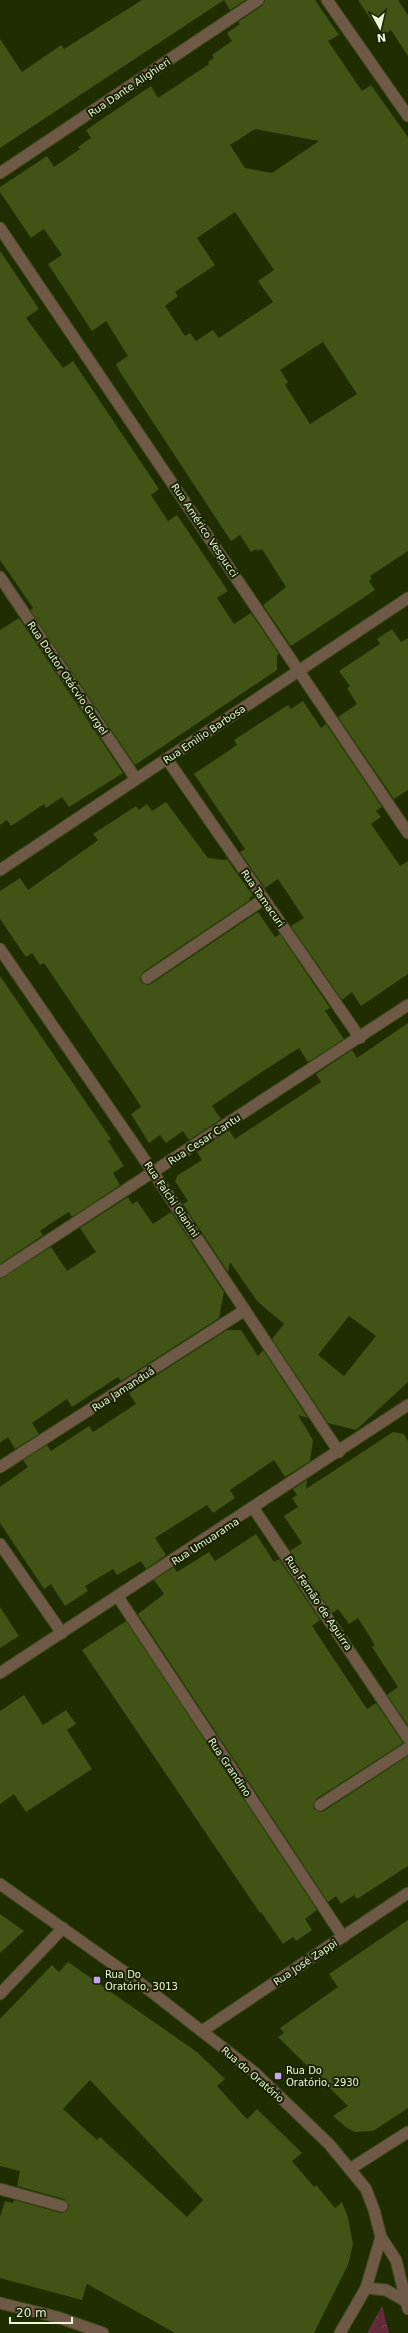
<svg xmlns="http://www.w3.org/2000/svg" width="408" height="2333" viewBox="0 0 408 2333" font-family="'DejaVu Sans',sans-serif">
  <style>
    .forest { fill: url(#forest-crowns) }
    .building { fill: #415415; fill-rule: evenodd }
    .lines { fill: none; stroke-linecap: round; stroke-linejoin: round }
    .minor-casing { stroke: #3d491e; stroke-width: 13 }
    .tertiary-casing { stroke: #3d491e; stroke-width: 13 }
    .minor { stroke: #6f5a47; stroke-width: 11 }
    .tertiary { stroke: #6f5a47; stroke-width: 11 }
    .poi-dot { fill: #c7a6f0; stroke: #182202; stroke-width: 1.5 }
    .labels { text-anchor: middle; stroke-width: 4; stroke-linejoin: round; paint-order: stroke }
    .street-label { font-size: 10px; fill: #ecf8d8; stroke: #182202 }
    .poi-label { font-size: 10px; fill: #ecf8d8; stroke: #182202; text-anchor: start }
  </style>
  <defs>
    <pattern id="forest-crowns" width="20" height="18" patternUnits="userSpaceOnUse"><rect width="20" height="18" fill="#632a3a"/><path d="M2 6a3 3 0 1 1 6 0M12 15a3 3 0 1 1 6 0" fill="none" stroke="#7a4a56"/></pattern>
  </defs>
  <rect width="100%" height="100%" fill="#202d00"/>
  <path class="forest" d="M382 2306 389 2333H367Z"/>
  <g class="building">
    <path d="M142 0H245L230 10 224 0 0 148V39L22 72 61 45 64 49Z"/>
    <path d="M265 0H315L339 35 328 41 362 91 371 85 408 137V551L370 576 372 579 369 581 375 590 291 646 263 605 286 587 262 549 258 551 256 549 251 552 240 535 231 541 120 372 116 364 128 356 106 321 92 331 48 264 62 255 44 229 31 238 0 192V187L47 156 54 167 80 149 78 147 91 138 86 130 151 86 158 98 209 64 208 62 214 58 212 55 232 41 227 33 240 24 238 22 262 6ZM255 129 319 141 272 173 245 168 230 145ZM235 212 274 270 258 281 273 302 219 338 213 330 196 341 190 333 185 336 165 306 178 296 175 292 215 265 197 238ZM323 342 357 394 310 424 285 385 288 382 280 370Z"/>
    <path d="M358 0H398L408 15V56L391 30 382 36Z"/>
    <path d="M0 251 39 309 26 318 63 368 73 361 159 489 151 495 168 521 177 515 228 591 217 598 234 624 251 613 279 654 277 655V670L135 765 30 610 33 608 0 560Z"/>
    <path d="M19 618 123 773 69 807 62 797 46 808 44 804 11 826 7 820 0 825V630Z"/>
    <path d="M392 629 401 642 408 638V790L394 799 338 717 357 704 347 688 350 686 339 671 380 644 377 639Z"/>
    <path d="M303 701 321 728 326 724 382 807 376 811 381 817 371 824 400 866 408 861V974L361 1006 352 992 342 1000 291 926 304 918 278 879 265 888 240 852 245 849 194 774 237 745 234 740 288 705 291 709Z"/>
    <path d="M166 802 208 858 224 860 227 859 253 896 249 898 250 900 143 972 140 978 141 982 147 985 151 984 258 912 275 937 280 934 330 1008 325 1011 344 1039 308 1062 299 1048 254 1077 212 1106 221 1119 189 1140 183 1131 166 1143 160 1135 149 1143 131 1114 141 1107 137 1100 44 963 40 965 32 953 26 957 0 919V891L20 878 28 890 90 846 98 840 93 834 136 806 139 810 147 804 152 811Z"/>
    <path d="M0 976 111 1139 108 1141 124 1166 113 1173 120 1185 72 1217 69 1212 53 1222 40 1231 43 1235 0 1264Z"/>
    <path d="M408 1023V1382L356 1430 328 1423 272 1339 284 1324 257 1301 230 1262 228 1272 183 1204 188 1201 175 1181 178 1175 202 1160 197 1152 229 1130 235 1139 321 1082 316 1074 352 1050 357 1058ZM349 1316 376 1336 344 1376 318 1355Z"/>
    <path d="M128 1197 132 1204 137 1201 153 1224 171 1212 224 1292 219 1318 121 1381 118 1377 72 1407 67 1399 32 1423 39 1434 15 1449 8 1437 0 1443V1279L51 1247 67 1271 96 1252 80 1228Z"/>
    <path d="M227 1330H241L258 1356 263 1350 308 1418 298 1415 313 1440 310 1461 285 1477 274 1460 230 1490 235 1498 213 1513 207 1505 155 1538 166 1555 146 1569 141 1561 117 1575 113 1569 85 1586 88 1591 65 1606 51 1584 44 1589 0 1523V1487L28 1467 23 1460 47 1445 51 1451 89 1426 93 1432 136 1404 129 1393Z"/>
    <path d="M393 1432 404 1434 408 1441V1725L387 1695 398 1687 372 1647 375 1645 358 1618 349 1624 338 1609 332 1613 290 1551 302 1543 284 1516 298 1507 292 1498 297 1495 293 1489 307 1480 306 1489Z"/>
    <path d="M256 1534 274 1562 279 1559 320 1620 312 1626 367 1709 376 1703 403 1743 316 1799 313 1805 314 1809 320 1812 324 1811 408 1756V1866L357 1899 354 1895 341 1904 336 1896 328 1902 138 1614 164 1594 154 1580 174 1567 177 1572 209 1552 215 1561Z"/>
    <path d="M0 1607 19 1636 0 1648Z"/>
    <path d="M126 1621 317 1910 305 1919 312 1930 296 1941 293 1937 283 1944 261 1912 260 1913 82 1650Z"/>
    <path d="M24 1695 43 1725 66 1710 76 1724 67 1730 92 1769 26 1812 14 1794 0 1804V1711Z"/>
    <path d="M0 1914 24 1931 0 1953Z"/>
    <path d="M408 1920V2108L373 2131 355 2132 347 2128 333 2116 348 2106 278 2037 284 2033 280 2028 338 1987 329 1974Z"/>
    <path d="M68 1962 197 2052 225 2079 217 2086 247 2119 257 2109 302 2153 292 2161 314 2187 316 2185 335 2208 342 2202 348 2218 353 2244 348 2265 314 2333H175L87 2284 82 2300 0 2278V2217L5 2201 13 2203 14 2200 61 2213 67 2211 69 2205 64 2199 17 2186 20 2171 0 2166V2019L52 1965 59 1972ZM90 2080 203 2200 187 2217 100 2137 97 2140 63 2109Z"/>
  </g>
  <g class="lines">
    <defs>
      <g id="minor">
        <path d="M327 0 408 116"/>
        <path d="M0 173 258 0"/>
        <path d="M0 228 408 833"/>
        <path d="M0 577 136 779"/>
        <path d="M167 759 360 1038"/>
        <path d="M0 870 408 598"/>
        <path d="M0 949 153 1172 339 1452"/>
        <path d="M147 978 264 899"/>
        <path d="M0 1272 408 1005"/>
        <path d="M0 1467 245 1310"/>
        <path d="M254 1509 408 1738"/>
        <path d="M0 1544 62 1633"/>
        <path d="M118 1597 343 1937"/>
        <path d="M0 1673 408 1405"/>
        <path d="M320 1805 408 1748"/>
        <path d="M0 1994 63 1928"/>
        <path d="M202 2031 408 1893"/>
        <path d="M350 2169 408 2132"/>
        <path d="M0 2189 62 2206"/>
        <path d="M381 2237 396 2260 408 2309"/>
        <path d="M366 2288 386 2290 407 2302"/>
        <path d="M0 2303 57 2317 103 2333"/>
      </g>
      <path id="tertiary" d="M0 1884 140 1983 254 2072 329 2144 366 2189 374 2210 381 2237 366 2288 340 2333"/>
    </defs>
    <use href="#minor" class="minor-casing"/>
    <use href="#tertiary" class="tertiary-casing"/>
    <use href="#minor" class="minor"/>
    <use href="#tertiary" class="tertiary"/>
  </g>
  <g class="poi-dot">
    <rect x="93" y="1976" width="8" height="8" rx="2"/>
    <rect x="274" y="2072" width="8" height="8" rx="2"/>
  </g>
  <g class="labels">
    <g class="street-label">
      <text transform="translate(129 87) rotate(-34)" y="4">Rua Dante Alighieri</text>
      <text transform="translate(205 530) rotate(56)" y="4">Rua Américo Vespucci</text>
      <text transform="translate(68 678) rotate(56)" y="4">Rua Doutor Otácvio Gurgel</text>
      <text transform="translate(204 734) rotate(-34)" y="4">Rua Emilio Barbosa</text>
      <text transform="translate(263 898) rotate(55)" y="4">Rua Tamacuri</text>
      <text transform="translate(204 1139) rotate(-33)" y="4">Rua Cesar Cantu</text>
      <text transform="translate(172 1199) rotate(56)" y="4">Rua Falchi Gianini</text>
      <text transform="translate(123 1389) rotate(-33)" y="4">Rua Jamanduá</text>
      <text transform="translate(205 1541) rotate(-33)" y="4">Rua Umuarama</text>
      <text transform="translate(319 1603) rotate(56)" y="4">Rua Fernão de Aguirra</text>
      <text transform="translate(230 1767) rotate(56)" y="4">Rua Grandino</text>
      <text transform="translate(305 1962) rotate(-34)" y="4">Rua José Zappi</text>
      <text transform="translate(253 2074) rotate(41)" y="4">Rua do Oratório</text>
    </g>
    <g class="poi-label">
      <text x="105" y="1978">Rua Do<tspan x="105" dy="12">Oratório, 3013</tspan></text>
      <text x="286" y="2074">Rua Do<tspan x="286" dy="12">Oratório, 2930</tspan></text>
    </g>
  </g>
  <g transform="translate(380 28) rotate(172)" stroke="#182202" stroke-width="3" paint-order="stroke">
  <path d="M0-3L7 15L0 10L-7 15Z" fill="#ecf8d8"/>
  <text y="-6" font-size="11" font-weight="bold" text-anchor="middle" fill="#ecf8d8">N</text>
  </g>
  <path d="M10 2317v6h62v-6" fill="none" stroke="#ecf8d8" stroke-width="2"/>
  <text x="16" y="2317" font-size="12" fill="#ecf8d8" stroke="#182202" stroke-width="3" paint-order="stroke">20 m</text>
</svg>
